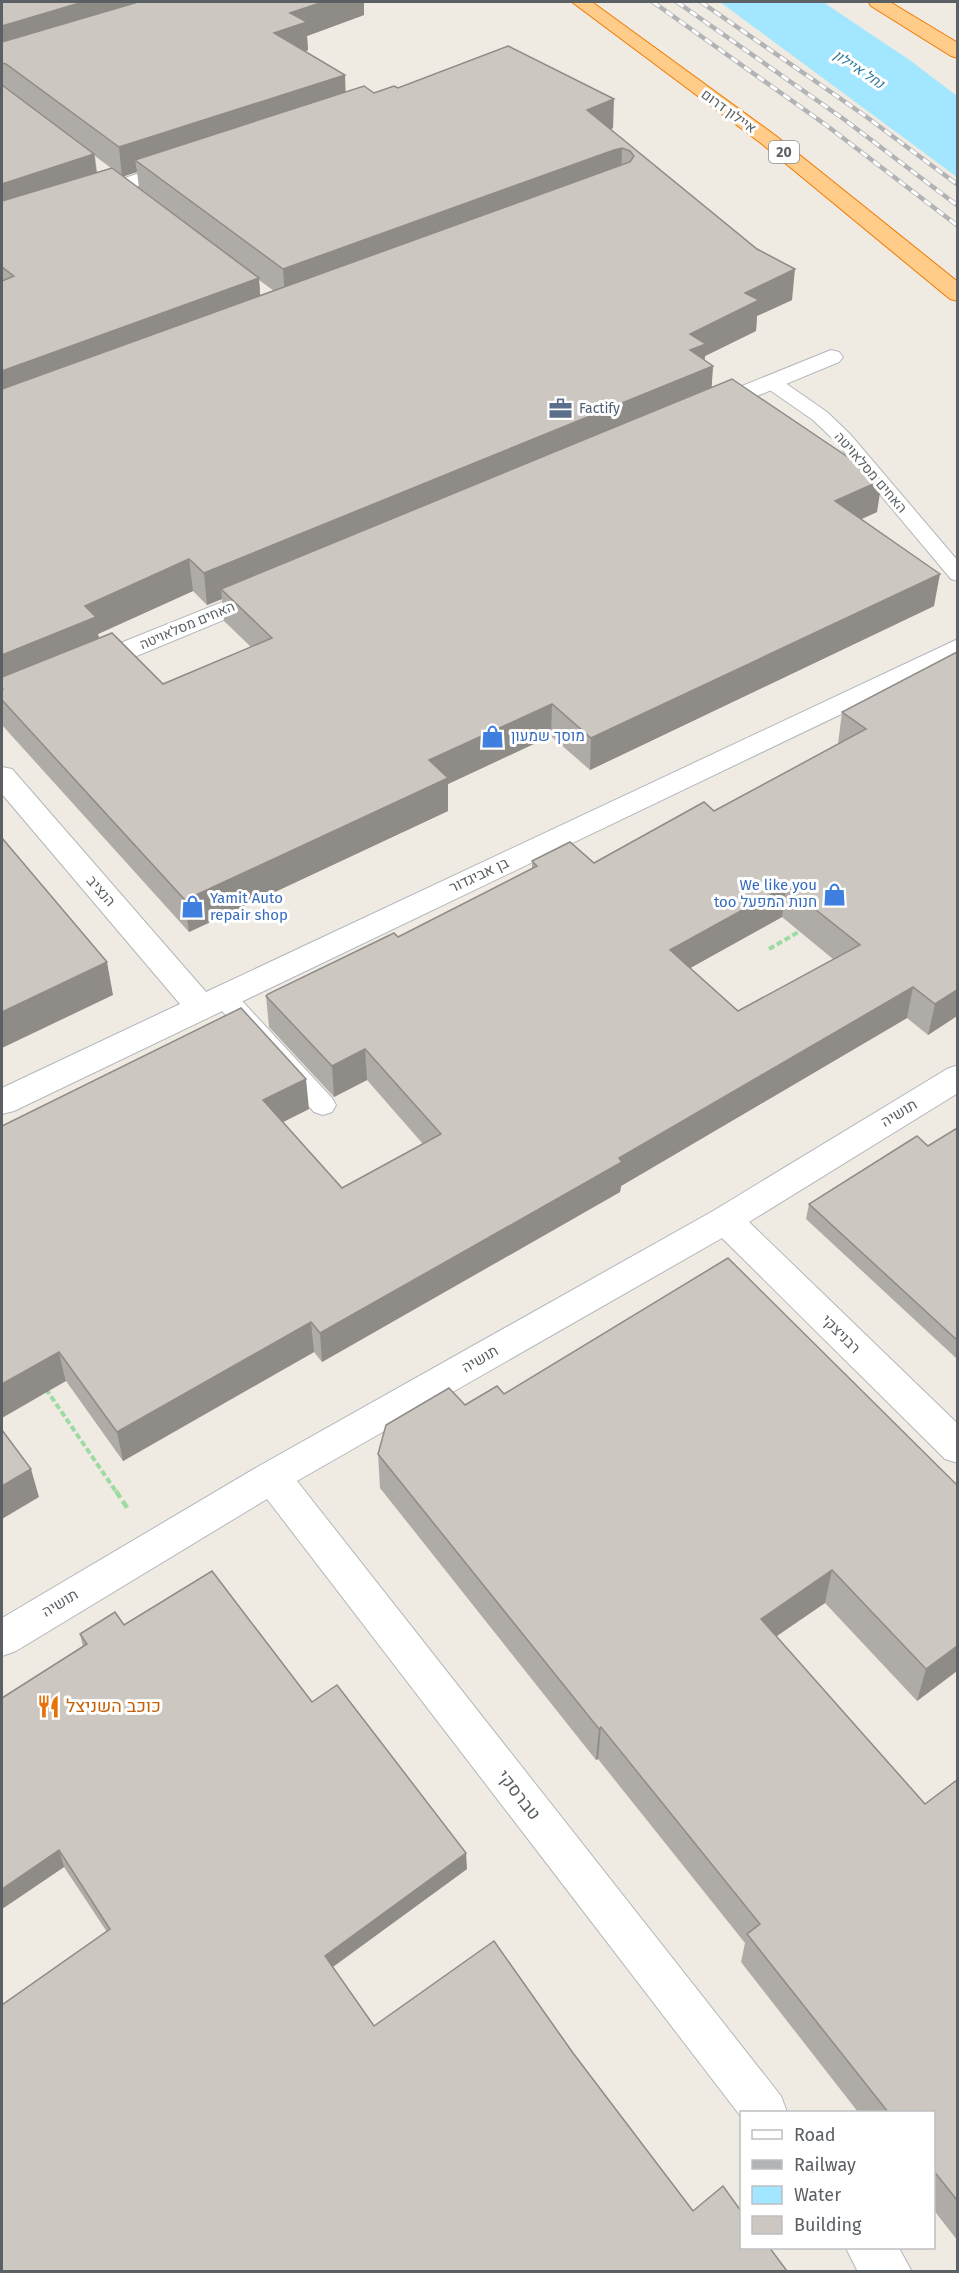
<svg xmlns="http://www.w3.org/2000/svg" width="959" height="2273" viewBox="0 0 959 2273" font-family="'Fira Sans',Heebo,sans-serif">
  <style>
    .water { fill: #a2e7ff }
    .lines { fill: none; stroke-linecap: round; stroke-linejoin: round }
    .service-casing { stroke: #b3b7bb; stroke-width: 2 }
    .minor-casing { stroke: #b3b7bb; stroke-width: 2 }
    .motorway-casing { stroke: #f17a00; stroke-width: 2 }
    .path-far1 { stroke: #9edba3; stroke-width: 4; stroke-dasharray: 6 3; stroke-linecap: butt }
    .path { stroke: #9edba3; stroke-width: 4.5; stroke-dasharray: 8 4; stroke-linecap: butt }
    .service { fill: #fff; fill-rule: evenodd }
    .minor { fill: #fff; fill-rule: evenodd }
    .motorway { fill: #ffcc89; fill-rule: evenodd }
    .rail-casing { stroke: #b2b3b4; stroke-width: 4.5 }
    .rail { stroke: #fff; stroke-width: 3; stroke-dasharray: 8; stroke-linecap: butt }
    .wall { fill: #afaba6; fill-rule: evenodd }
    .shaded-wall { fill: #8f8b87 }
    .building { fill: #ccc7c1; stroke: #8f8b87; stroke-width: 1.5; fill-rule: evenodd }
    .labels { text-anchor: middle; stroke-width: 6; stroke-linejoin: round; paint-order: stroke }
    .far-water-label { font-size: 14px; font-style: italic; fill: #30799d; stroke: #fff }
    .far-street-label { font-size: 14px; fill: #5a6064; stroke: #fff }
    .shield { fill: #fff; stroke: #8c9092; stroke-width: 1.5 }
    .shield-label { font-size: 14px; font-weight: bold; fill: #5a6064 }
    .far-service-label { font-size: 14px; fill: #4e5e75; stroke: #fff; text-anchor: start }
    .shop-label { font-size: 15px; fill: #366cbe; stroke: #fff; text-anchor: start }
    .street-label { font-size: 15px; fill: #5a6064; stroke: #fff }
    .near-food-label { font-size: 18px; fill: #c56008; stroke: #fff; text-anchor: start }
    .near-street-label { font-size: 18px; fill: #5a6064; stroke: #fff }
  </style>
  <rect width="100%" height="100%" fill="#efeae2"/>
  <path class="water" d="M720 2H823L911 61 957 96V177Z"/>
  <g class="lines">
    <defs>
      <g id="service">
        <path d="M771 376 778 378 827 412 850 434 958 561V581L951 579 836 442 813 420 764 386 761 382 764 378Z"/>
        <path d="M223 987 232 990 332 1098 336 1105 332 1112 323 1115 314 1112 214 1002 210 996 214 990Z"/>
      </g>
      <g id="minor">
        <path d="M180 160 187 162 190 166 187 170 2 231V218Z"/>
        <path d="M831 350 839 352 843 357 839 362 716 413 708 415 700 413 696 408 700 403Z"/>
        <path d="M265 585 274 587 278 593 274 599 98 672 88 674 78 672 74 666 78 660Z"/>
        <path d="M958 639V658L14 1111 2 1114V1088L180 1004 2 794V767L12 769 206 992Z"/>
        <path d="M958 1065V1093L749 1222 958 1424V1463L945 1459 722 1238 297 1481 781 2096 787 2112H742V2118L267 1499 16 1651 2 1656V1618L259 1466 713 1211 947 1069Z"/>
        <path d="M846 2248H899L912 2272H858Z"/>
      </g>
      <g id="motorway">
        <path d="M572 2H592L776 136 958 282V301L950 299 762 144Z"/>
        <path d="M869 2H890L958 43V58L951 56 871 6Z"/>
      </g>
    </defs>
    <use href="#service" class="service-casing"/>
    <use href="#minor" class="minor-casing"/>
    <use href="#motorway" class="motorway-casing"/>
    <g class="path-far1">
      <path d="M769 949 802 930"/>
      <path d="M46 1389 117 1493"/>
    </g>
    <path class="path" d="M116 1491 128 1509"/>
    <use href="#service" class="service"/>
    <use href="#minor" class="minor"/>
    <use href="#motorway" class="motorway"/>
    <defs>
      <g id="rail">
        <path d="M653 2 826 125 958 226"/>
        <path d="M677 2 845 120 958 206"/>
        <path d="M701 2 864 115 958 185"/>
      </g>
    </defs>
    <use href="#rail" class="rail-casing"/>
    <use href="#rail" class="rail"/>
  </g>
  <g class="wall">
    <path d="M2 2 364 15 307 36 308 50 305 52 345 75V92L374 93 398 88 613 128 611 129 792 300 757 316 756 331 705 356 704 360 713 366 711 387 877 512 861 519 934 606 590 770 551 736 448 784V811L189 932 2 725ZM95 156 111 168 97 172ZM137 172 139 188 123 176ZM259 280 274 291 260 295ZM193 591 207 605 222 599 224 621 251 647 163 684 99 638 98 634Z"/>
    <path d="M957 652V1016L928 1035 907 1018 621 1186 620 1192 322 1362 314 1352 123 1461 66 1381 2 1126 309 1109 283 1122 342 1188 423 1144 367 1080 334 1097 269 1027 266 996 398 937 532 869V861L594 863 714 811 838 744 842 712ZM782 917 833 959 738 1011 690 968Z"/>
    <path d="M957 1128V1357L956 1358 806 1219 809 1204 928 1146Z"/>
    <path d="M504 1394 957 1485V1671L917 1701 825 1603 776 1636 925 1804 957 1780V2240L933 2209V2112H858L741 1962 745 1943 598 1759 596 1760 380 1488 378 1454 465 1405Z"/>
    <path d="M124 1625 312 1702 467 1869 333 1967 374 2026 573 2053 693 2211 107 1932 64 1867 2 1909 83 1647 80 1634Z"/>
  </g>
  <g class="shaded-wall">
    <path d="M83 2H180L2 56V26Z"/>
    <path d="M323 2H364V15L307 36 308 50 276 62 274 33 290 13Z"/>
    <path d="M345 75 346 104 135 160 137 172 122 177 119 147Z"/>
    <path d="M614 99 613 128 586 140 587 110Z"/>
    <path d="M622 148 621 178 285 299 283 269 614 150Z"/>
    <path d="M94 154 98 184 2 216V184Z"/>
    <path d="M795 269 792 300 757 316 756 331 705 356 704 370 713 366 711 397 221 589 222 599 207 605 204 573 690 334 745 293Z"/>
    <path d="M259 278 261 308 2 404V371Z"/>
    <path d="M882 480 877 512 831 533 835 501Z"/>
    <path d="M189 559 193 591 98 634 101 649 2 688V655L85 606Z"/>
    <path d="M940 574 934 606 590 770 591 738Z"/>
    <path d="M552 704 551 736 448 784V811L189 932 185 900 429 760Z"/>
    <path d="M786 886 782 917 667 981 670 950Z"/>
    <path d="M107 962 113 995 2 1048V1012Z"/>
    <path d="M913 987 907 1018 621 1186 620 1192 322 1362 320 1333Z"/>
    <path d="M957 990V1016L928 1035 935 1004Z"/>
    <path d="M365 1049 367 1080 334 1097 332 1066Z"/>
    <path d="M306 1079 309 1109 267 1130 263 1100Z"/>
    <path d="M311 1322 314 1352 123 1461 117 1432Z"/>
    <path d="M59 1352 66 1381 2 1418V1384Z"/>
    <path d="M31 1469 39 1497 2 1519V1486Z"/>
    <path d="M832 1570 825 1603 755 1651 761 1619Z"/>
    <path d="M957 1646V1671L917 1701 926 1669Z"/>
    <path d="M601 1727 598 1759 596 1760 599 1729Z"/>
    <path d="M59 1850 64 1867 2 1909V1889Z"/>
    <path d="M466 1853 467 1869 327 1971 325 1956Z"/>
  </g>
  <g class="building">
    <path d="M2 2H83L2 26Z"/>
    <path d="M138 2H323L290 13 307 22 274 33 345 75 119 147 6 64 2 63V42Z"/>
    <path d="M508 46 614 99 587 110 757 249 795 269 745 293 759 300 690 334 706 344 690 350 713 366 204 573 189 559 85 606 96 617 2 655V389L630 162 634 156 630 151 622 148 614 150 283 269 135 160 364 86 374 93 394 86 398 88Z"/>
    <path d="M2 85 94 154 2 184Z"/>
    <path d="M112 168 259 278 2 371V281L14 276 2 267V201Z"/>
    <path d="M732 379 882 480 835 501 940 574 591 738 552 704 429 760 448 778 185 900 2 700V690L3 689 2 688V677L112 633 163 684 272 638 221 589Z"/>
    <path d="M957 652V990L935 1004 913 987 619 1158 622 1162 320 1333 311 1322 117 1432 59 1352 2 1384V1126L241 1008 306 1079 263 1100 342 1188 441 1134 365 1049 332 1066 266 996 268 994 394 933 398 937 537 866 532 861 570 842 594 863 704 802 714 811 866 729 842 712ZM786 886 860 945 738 1011 670 950Z"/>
    <path d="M2 838 107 962 2 1012Z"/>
    <path d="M957 1128V1340L809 1204 917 1136 928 1146Z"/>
    <path d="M728 1258 957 1485V1646L926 1669 832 1570 761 1619 925 1804 957 1780V2200L933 2170V2112H888L747 1934 760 1924 601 1727 599 1729 378 1454 386 1425 449 1388 465 1405 497 1386 504 1394Z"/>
    <path d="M2 1430 31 1469 2 1486Z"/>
    <path d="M212 1571 312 1702 337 1685 466 1853 325 1956 374 2026 494 1941 573 2053 693 2211 723 2186 741 2211V2247H769L787 2271H2V2005L110 1929 59 1850 2 1889V1698L87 1644 80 1634 115 1612 124 1625Z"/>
  </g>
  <defs>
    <symbol id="office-bare" viewBox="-9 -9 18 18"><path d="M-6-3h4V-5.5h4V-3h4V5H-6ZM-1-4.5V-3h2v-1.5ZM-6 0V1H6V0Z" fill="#5c6f8a" stroke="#fff" stroke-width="2.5" paint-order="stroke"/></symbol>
    <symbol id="shop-bare" viewBox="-9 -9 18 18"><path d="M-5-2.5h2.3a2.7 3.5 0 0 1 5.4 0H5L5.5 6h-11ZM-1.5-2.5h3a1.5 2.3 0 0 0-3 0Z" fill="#3f7fe0" stroke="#fff" stroke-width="2.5" paint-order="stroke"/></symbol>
    <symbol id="restaurant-bare" viewBox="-9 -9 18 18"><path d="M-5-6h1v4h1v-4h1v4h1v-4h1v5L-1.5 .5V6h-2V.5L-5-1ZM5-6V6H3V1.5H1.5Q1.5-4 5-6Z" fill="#e8710a" stroke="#fff" stroke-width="2.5" paint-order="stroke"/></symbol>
  </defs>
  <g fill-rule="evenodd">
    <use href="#office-bare" x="544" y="392" width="33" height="33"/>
    <use href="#shop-bare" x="476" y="720" width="33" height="33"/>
    <use href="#shop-bare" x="818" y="878" width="33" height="33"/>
    <use href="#shop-bare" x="176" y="890" width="33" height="33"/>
    <use href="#restaurant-bare" x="32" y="1690" width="33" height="33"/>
  </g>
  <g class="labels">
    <g class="far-water-label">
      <text transform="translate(859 69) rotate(34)" y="5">נחל איילון</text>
    </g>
    <g class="far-street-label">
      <text transform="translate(729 111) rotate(36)" y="5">איילון דרום</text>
      <text transform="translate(871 472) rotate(49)" y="5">האחים מסלאויטה</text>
      <text transform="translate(187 625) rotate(-23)" y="5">האחים מסלאויטה</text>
    </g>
    <rect class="shield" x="769" y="141" width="30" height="22" rx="4.5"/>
    <g class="shield-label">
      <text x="784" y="157">20</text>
    </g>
    <g class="far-service-label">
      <text x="579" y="413">Factify</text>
    </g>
    <g class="shop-label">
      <text x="511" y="741">מוסך שמעון</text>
      <text x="817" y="890" text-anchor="end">We like you<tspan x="817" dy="17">too חנות המפעל</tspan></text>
      <text x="210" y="903">Yamit Auto<tspan x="210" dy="17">repair shop</tspan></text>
    </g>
    <g class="street-label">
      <text transform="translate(479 875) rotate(-25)" y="5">בן אביגדור</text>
      <text transform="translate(101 891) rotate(49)" y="5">הנציב</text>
      <text transform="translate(899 1113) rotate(-31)" y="5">תושיה</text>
      <text transform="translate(841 1334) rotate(45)" y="5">רבניצקי</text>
      <text transform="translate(480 1359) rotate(-30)" y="5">תושיה</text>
      <text transform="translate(60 1603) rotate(-31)" y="5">תושיה</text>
    </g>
    <g class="near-food-label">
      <text x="66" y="1712">כוכב השניצל</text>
    </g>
    <g class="near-street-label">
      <text transform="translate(519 1795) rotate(52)" y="6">טברסקי</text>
    </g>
  </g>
  <rect width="959" height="2273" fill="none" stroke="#5a6064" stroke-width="6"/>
  <rect x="740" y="2111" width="195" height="138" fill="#ffffff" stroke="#bdbfc1" stroke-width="1.5"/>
  <rect x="752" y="2130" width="30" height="9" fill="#ffffff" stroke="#bdbfc1" stroke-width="1.5"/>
  <text x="794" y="2141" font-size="18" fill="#5a6064">Road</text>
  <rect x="752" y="2160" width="30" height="9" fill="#b2b3b4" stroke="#bdbfc1" stroke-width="1.5"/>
  <text x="794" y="2171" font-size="18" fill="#5a6064">Railway</text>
  <rect x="752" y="2186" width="30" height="18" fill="#a2e7ff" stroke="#bdbfc1" stroke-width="1.5"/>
  <text x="794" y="2201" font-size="18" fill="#5a6064">Water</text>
  <rect x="752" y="2216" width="30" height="18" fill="#ccc7c1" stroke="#bdbfc1" stroke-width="1.5"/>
  <text x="794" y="2231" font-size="18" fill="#5a6064">Building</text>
</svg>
